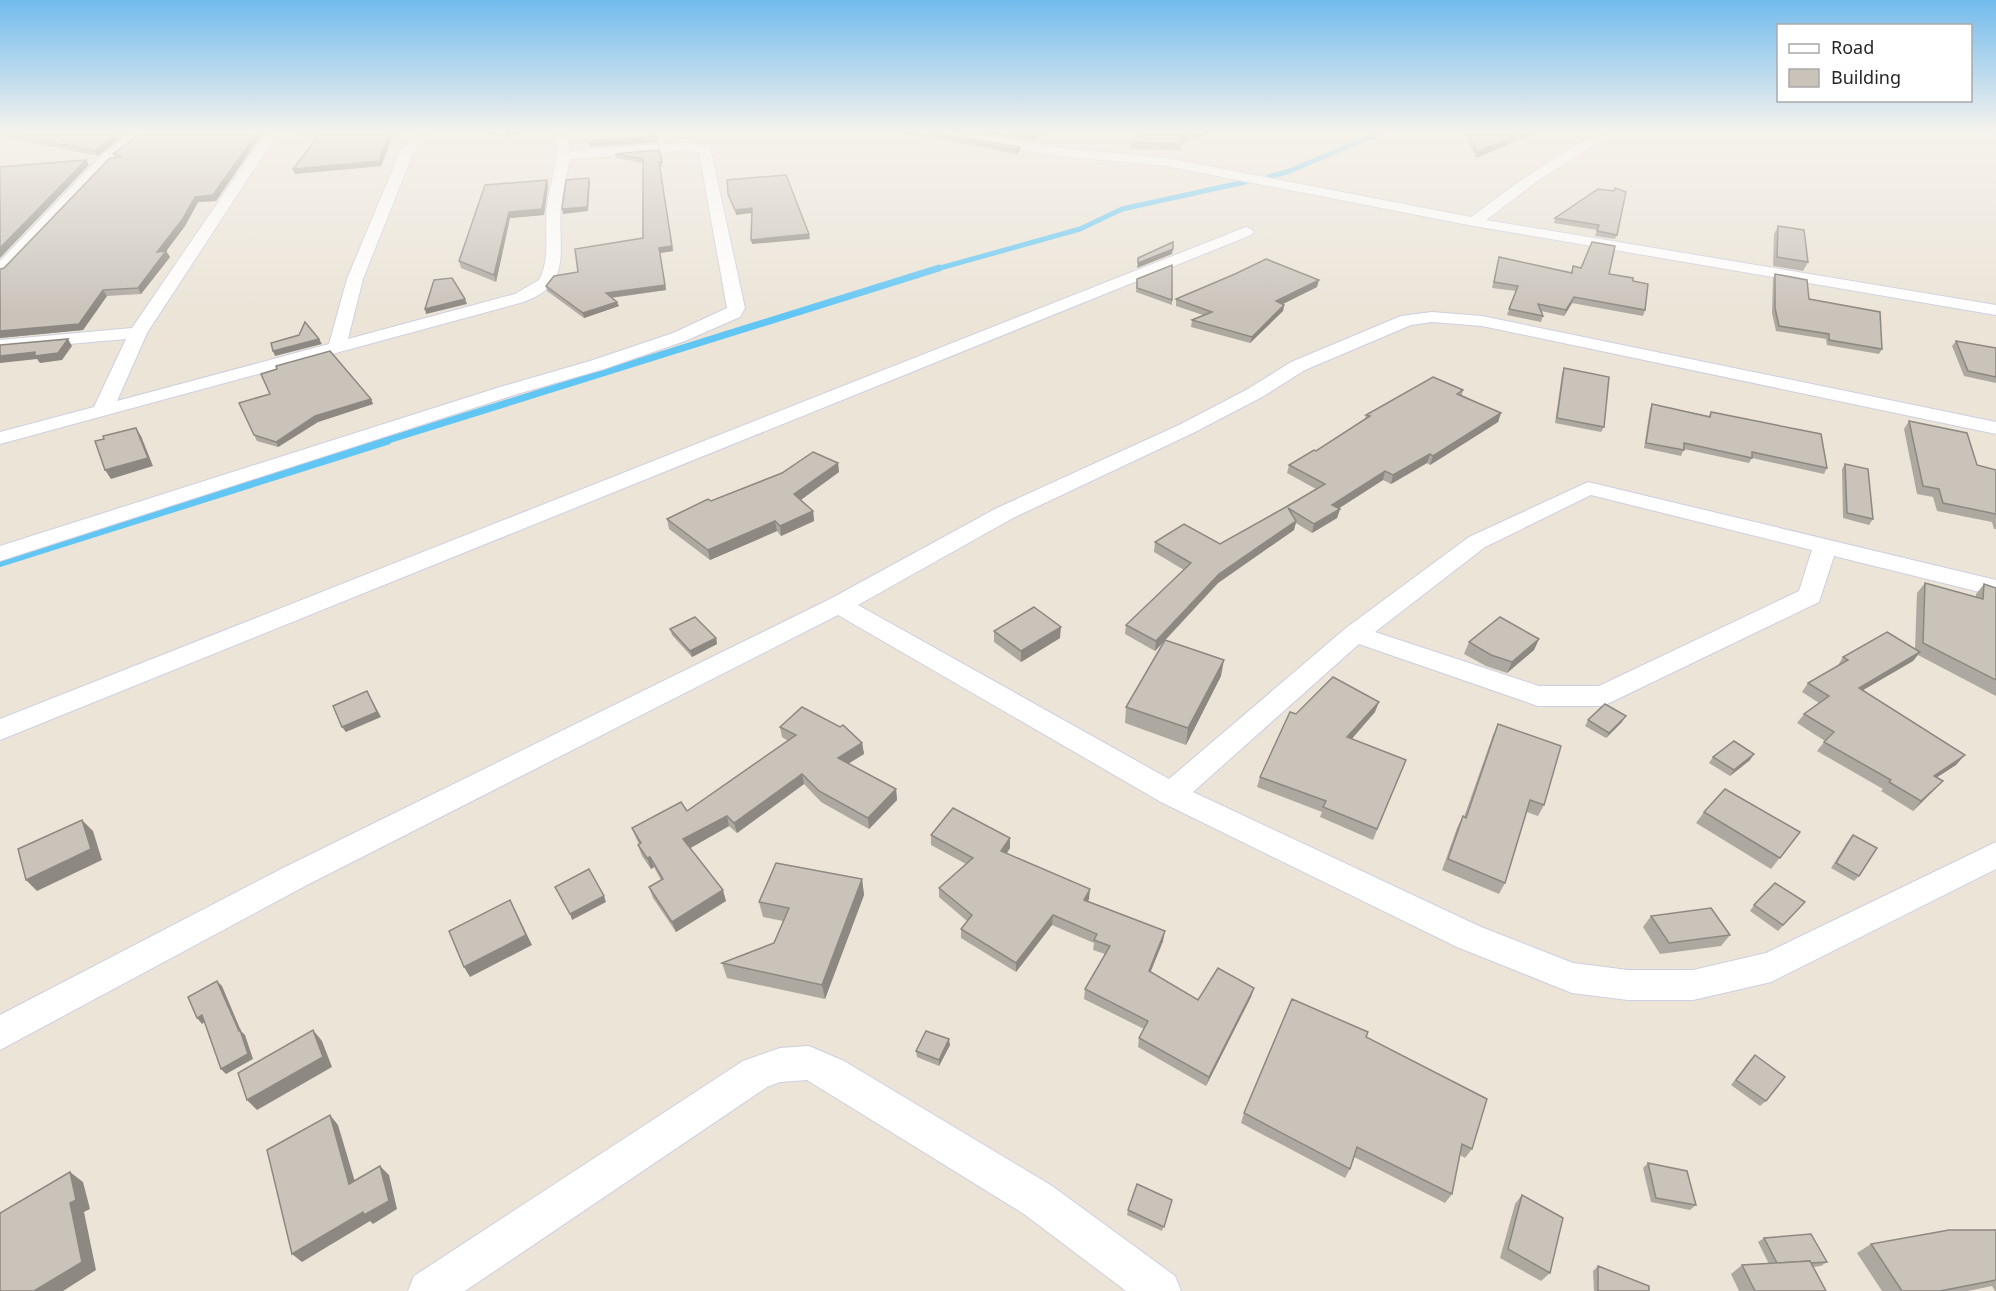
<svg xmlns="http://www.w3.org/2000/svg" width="1996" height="1291" viewBox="0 0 1996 1291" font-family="'Noto Sans',sans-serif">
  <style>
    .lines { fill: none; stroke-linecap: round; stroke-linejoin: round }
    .stream-far2 { stroke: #62c6f5; stroke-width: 5 }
    .stream-far1 { stroke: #62c6f5; stroke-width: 7 }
    .stream { stroke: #62c6f5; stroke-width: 8 }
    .minor-casing { stroke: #cdcfe2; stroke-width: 2 }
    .minor { fill: #fff; fill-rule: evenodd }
    .wall { fill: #ada8a0 }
    .shaded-wall { fill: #8d8882 }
    .building { fill: #c9c3ba; stroke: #8d8882; stroke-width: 1.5 }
  </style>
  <rect width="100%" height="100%" fill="#ebe4d7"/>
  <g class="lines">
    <g class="stream-far2">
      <path d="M1268 177 1287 172 1380 133"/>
      <path d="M933 270 1080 229 1122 209 1245 182"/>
    </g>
    <path class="stream-far1" d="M382 442 939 268"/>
    <path class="stream" d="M0 563 387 441"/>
    <defs>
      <g id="minor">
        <path d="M131 133H147L114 159 6 273 0 275V261L104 153Z"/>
        <path d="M257 133H272L275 137 147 333 117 401 329 344 347 279 400 152 415 133H428L413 153 363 279 348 339 515 294 539 280C551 259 544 230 547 206 550 181 560 159 556 133H568L570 151 689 142 710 147 745 308 740 317 685 341 604 369 514 395 0 561V546L500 387 590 361 673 333 727 308 699 152 689 150 570 159C567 175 563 190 561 206 557 250 575 286 520 303L0 444V432L94 407 126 339 0 350V340L132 328 262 138Z"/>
        <path d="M941 133H970L1062 148 1166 158 1471 217 1517 183 1567 150 1598 133H1613L1543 177 1486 220 1996 305V315L1474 226 1166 166 1062 156 947 137Z"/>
        <path d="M1246 227 1251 229 1254 232 1251 235 0 740V719Z"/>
        <path d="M1432 312 1482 316 1996 422V434L1482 326 1432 322 1411 325 1305 370 1262 397 1193 433 1013 518 858 605 1169 779 1346 628 1469 537 1588 482 1996 580V596L1834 556 1819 602 1603 706H1538L1359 644 1193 792 1481 927 1573 963 1628 970H1693L1766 953 1996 842V869L1771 982 1693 1000H1628L1572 993 1457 947 1161 802 838 615 307 885 0 1050V1015L285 867 830 599 997 508 1179 425 1248 389 1291 362 1401 316ZM1591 495 1812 550 1799 591 1599 686H1539L1375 632 1485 547Z"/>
        <path d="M809 1046 844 1061 1052 1186 1175 1276 1181 1291H1126L1024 1214 807 1080 780 1082 767 1087 465 1291H408L414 1276 743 1061 780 1048Z"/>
      </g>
    </defs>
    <use href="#minor" class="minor-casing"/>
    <use href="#minor" class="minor"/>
  </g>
  <g class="wall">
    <path d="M0 133H127L98 156 0 137Z"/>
    <path d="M257 133 259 138 216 201 198 202 185 226 166 251 170 257 141 294 107 296 83 330 0 338V269L4 268 115 157 113 154Z"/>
    <path d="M295 133H394L381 166 295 174 293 169 315 140Z"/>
    <path d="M484 133H516L506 137Z"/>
    <path d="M905 133H944L947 135 1020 147V151L1016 154Z"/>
    <path d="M984 133H1043L1033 141Z"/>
    <path d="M1137 133H1210L1182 143 1181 150 1130 149V143L1141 133Z"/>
    <path d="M1474 133H1534L1476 158 1468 140 1469 135Z"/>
    <path d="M659 150 663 167 659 166 673 251 660 253 666 290 612 298 619 306 584 318 547 291 546 286 578 272 643 238V163L616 158 615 154Z"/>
    <path d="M547 180 548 186 544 215 510 218 496 282 461 268 459 261Z"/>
    <path d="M1598 189 1617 235 1615 239 1595 236 1597 230 1554 223 1555 218Z"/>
    <path d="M1778 226 1808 262 1803 271 1773 266 1774 234Z"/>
    <path d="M1499 257 1571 273 1573 266 1609 274 1633 281 1645 310 1643 316 1572 303 1564 316 1541 311 1543 316 1541 322 1507 315 1516 291 1492 288Z"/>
    <path d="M1775 274 1882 349 1879 354 1827 345 1826 339 1776 331 1772 313 1773 279Z"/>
    <path d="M1137 279 1172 300V305L1136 292Z"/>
    <path d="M1317 287 1282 304 1284 305 1283 311 1250 343 1191 327 1192 320 1203 315 1176 306V299Z"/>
    <path d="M1956 341 1996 348V383L1964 376 1952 346Z"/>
    <path d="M1564 368 1604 427 1601 432 1555 423 1562 374Z"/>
    <path d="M1463 390 1462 395 1501 413 1498 422 1430 465 1427 463 1391 484 1383 480 1338 509H1340L1337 518 1312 533 1296 523 1294 530 1218 583 1155 651 1125 634 1126 625 1184 570 1154 552 1155 542 1220 544 1316 489 1287 473 1289 465 1316 451 1365 419 1366 415Z"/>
    <path d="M371 399 373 404 318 422 278 447 257 441 254 435Z"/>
    <path d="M1652 404 1709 416 1711 412 1827 468 1824 474 1752 458 1749 463 1684 449 1681 456 1644 448 1650 409Z"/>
    <path d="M1909 421 1977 465 1996 470V529H1994L1992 522 1937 511 1933 497 1917 494 1904 429Z"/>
    <path d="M838 463 839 472 801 500 813 511 814 521 781 536 777 531 710 560 669 529 667 519 711 501Z"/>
    <path d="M1845 464 1873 519 1869 525 1843 518 1842 469Z"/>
    <path d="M1925 583 1976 597V594L1984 584 1996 588V696L1918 655 1913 661 1863 690 1956 765 1937 777 1943 781 1913 811 1881 791 1883 789 1817 751 1825 741 1797 723 1804 714 1819 703 1802 692 1808 683 1837 667 1843 657 1915 649 1917 593Z"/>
    <path d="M670 629 716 638 717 644 692 657 672 635Z"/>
    <path d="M994 631 1060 638 1021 662 994 642Z"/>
    <path d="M1539 639 1534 650 1507 673 1486 666 1464 654 1469 642Z"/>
    <path d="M1221 676 1186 745 1125 723 1126 707Z"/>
    <path d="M1375 712 1351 739 1406 760 1373 840 1320 817 1322 812 1257 787 1260 777 1296 714Z"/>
    <path d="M1588 720 1622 722 1606 738 1585 726Z"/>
    <path d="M1498 724 1544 805 1538 816 1527 812 1505 883 1499 894 1442 870 1457 828 1463 816 1464 817 1493 735Z"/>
    <path d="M780 727 862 743 864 754 848 763 896 789 897 800 869 829 821 802 804 784 737 833 729 826 690 848 726 901 676 932 653 898 649 887 661 880 654 867 651 869 642 856 638 845 639 844 636 838 632 828 687 811 788 741 782 737Z"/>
    <path d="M1713 757 1750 760 1730 776 1709 763Z"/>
    <path d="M1704 812 1800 832 1771 869 1696 823Z"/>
    <path d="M931 835 1010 848 1007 853 1089 899 1088 901 1163 941 1150 972 1198 1000 1254 988 1251 997 1206 1086 1138 1047 1139 1038 1144 1029 1084 999 1085 989 1105 954 1093 950 1094 943 1052 925 1016 972 961 938V929L967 921 939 897V888L966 864 931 845Z"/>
    <path d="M1853 835 1859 876 1854 881 1831 868 1848 841Z"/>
    <path d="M862 879 864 895 825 999 727 978 722 963 774 943 783 921 763 917 759 902Z"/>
    <path d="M1805 902 1778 931 1750 911 1754 905Z"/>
    <path d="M1651 916 1730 935 1721 946 1660 954 1643 927Z"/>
    <path d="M1366 1037 1472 1149 1465 1158 1460 1155 1452 1194 1445 1203 1354 1157 1350 1169 1345 1178 1241 1123 1244 1113Z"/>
    <path d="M950 1045 939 1066 917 1057 916 1051Z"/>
    <path d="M1755 1055 1766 1101 1760 1106 1731 1085 1750 1060Z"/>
    <path d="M1648 1163 1696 1205 1690 1210 1651 1202 1643 1168Z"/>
    <path d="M1522 1195 1550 1273 1541 1281 1500 1258 1515 1204Z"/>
    <path d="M1172 1200 1162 1231 1127 1215 1128 1210Z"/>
    <path d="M1996 1230V1291H1995L1992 1286 1968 1291H1882L1857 1253 1871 1244Z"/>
    <path d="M1764 1238 1827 1262 1821 1266 1813 1267 1826 1291H1739L1731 1274 1742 1265 1769 1264 1758 1242Z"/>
    <path d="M1598 1266 1649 1291H1594L1593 1271Z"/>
  </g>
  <g class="shaded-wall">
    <path d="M118 133H127L98 156 95 151Z"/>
    <path d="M257 133 259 138 216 201 198 202 185 226 161 258 157 252 195 197Z"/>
    <path d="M390 133H394L381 166 295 174 293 169Z"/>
    <path d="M505 133H516L506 137Z"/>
    <path d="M1038 133H1043L1033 141V137Z"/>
    <path d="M1193 133H1210L1180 144 1181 138Z"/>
    <path d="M1523 133H1534L1476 158 1477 152Z"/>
    <path d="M657 138V142L590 147 589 143Z"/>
    <path d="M1020 147V151L1016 154V150Z"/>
    <path d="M86 160 89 165 0 258V248Z"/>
    <path d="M659 162 673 251 660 253 666 290 607 298 606 293 659 248Z"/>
    <path d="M589 178 590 183 588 211 563 214 562 209Z"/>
    <path d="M547 180 548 186 544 215 510 218 496 282 494 275 509 212Z"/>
    <path d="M752 208V213L736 215 735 210Z"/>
    <path d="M809 234 810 239 752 244 751 240Z"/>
    <path d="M1173 249 1172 254 1137 268 1138 263Z"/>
    <path d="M166 251 170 257 141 294 138 288Z"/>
    <path d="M1319 280 1317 287 1275 308 1276 301Z"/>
    <path d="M103 290 107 296 83 330 0 338V331Z"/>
    <path d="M1574 297 1572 303 1564 316 1566 310Z"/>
    <path d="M465 299 467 304 426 314 425 309Z"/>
    <path d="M617 302 619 306 584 318 583 313Z"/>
    <path d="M1284 305 1283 311 1250 343 1252 337Z"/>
    <path d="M68 339 72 346 62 360 40 363 37 359 0 363V356Z"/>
    <path d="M319 339 322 344 275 356 273 351Z"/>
    <path d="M371 399 373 404 318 422 278 447 276 442 315 416Z"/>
    <path d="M1501 413 1498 422 1430 465 1433 456Z"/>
    <path d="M136 428 141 436 153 466 111 479 105 470Z"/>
    <path d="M1430 454 1427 463 1391 484 1393 475Z"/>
    <path d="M838 463 839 472 795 504 794 494Z"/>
    <path d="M1385 471 1383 480 1330 514 1332 505Z"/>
    <path d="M1340 509 1337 518 1312 533 1314 524Z"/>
    <path d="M813 511 814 521 781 536 780 526Z"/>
    <path d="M775 521 777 531 710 560 708 550Z"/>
    <path d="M1296 521 1294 530 1218 583 1155 651 1156 641 1219 574Z"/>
    <path d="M1061 627 1060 638 1021 662V651Z"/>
    <path d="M716 638 717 644 692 657 690 651Z"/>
    <path d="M1539 639 1534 650 1507 673 1512 662Z"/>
    <path d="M1920 652 1913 661 1851 697 1859 688Z"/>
    <path d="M1224 660 1221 676 1186 745 1188 728Z"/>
    <path d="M367 691 381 717 346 732 342 727Z"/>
    <path d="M1379 702 1375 712 1344 748 1347 737Z"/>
    <path d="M1626 716 1622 722 1606 738 1609 733Z"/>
    <path d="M862 743 864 754 840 769 838 758Z"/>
    <path d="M1754 754 1750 760 1730 776 1734 770Z"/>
    <path d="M1965 755 1956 765 1925 785 1934 776Z"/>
    <path d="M802 774 804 784 737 833 734 823Z"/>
    <path d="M1943 781 1913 811 1921 801Z"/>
    <path d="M896 789 897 800 869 829 868 818Z"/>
    <path d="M727 816 729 826 687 850 683 839Z"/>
    <path d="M82 820 93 831 102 860 37 891 26 880Z"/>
    <path d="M1010 838V848L1001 861V851Z"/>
    <path d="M650 857 654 867 651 869 647 858Z"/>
    <path d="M862 879 864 895 825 999 822 985Z"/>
    <path d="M1090 889 1089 899 1083 909 1084 900Z"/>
    <path d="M723 890 726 901 676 932 672 922Z"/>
    <path d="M604 896 606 902 572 920 570 914Z"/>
    <path d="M510 900 532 945 470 977 464 967Z"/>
    <path d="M1053 915 1052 925 1016 972V963Z"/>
    <path d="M1165 931 1163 941 1147 981 1149 971Z"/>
    <path d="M217 981 222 986 241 1031 245 1035 253 1059 226 1074 221 1069 239 1031Z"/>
    <path d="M1254 988 1251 997 1206 1086 1209 1077Z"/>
    <path d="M202 1015 207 1020 202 1024 197 1018Z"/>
    <path d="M313 1030 322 1041 332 1067 257 1110 247 1100Z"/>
    <path d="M949 1039 950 1045 939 1066V1060Z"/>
    <path d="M330 1115 338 1125 358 1192 349 1184Z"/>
    <path d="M380 1166 389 1175 397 1209 373 1224 370 1221 302 1262 292 1254Z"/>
    <path d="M70 1172 83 1182 90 1209 84 1212 96 1270 63 1291H34L70 1203Z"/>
  </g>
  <g class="building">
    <path d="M5 133H118L95 151Z"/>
    <path d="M141 133H257L213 195 195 197 182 220 157 252 166 251 138 288 103 290 79 324 0 331V269L4 268 110 158 122 157 113 154Z"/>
    <path d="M308 133H390L379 161 293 169 318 137Z"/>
    <path d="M925 133H944L947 135 1020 147 1016 150Z"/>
    <path d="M1009 133H1038L1033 137Z"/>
    <path d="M1142 133H1193L1181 138 1182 144 1130 143Z"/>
    <path d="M1474 133H1523L1477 152 1469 135Z"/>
    <path d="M656 136 657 138 589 143V141Z"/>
    <path d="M659 150 662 162H659L672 246 659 248 665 285 606 293 617 302 583 313 546 286 554 276 578 272 575 249 643 238V159L615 154Z"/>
    <path d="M86 160 0 248V167Z"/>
    <path d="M786 175 809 234 751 240 752 208 735 210 728 194 727 180Z"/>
    <path d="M589 178 587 207 562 209 566 180Z"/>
    <path d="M547 180 542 209 509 212 494 275 459 261 485 185Z"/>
    <path d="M1615 188 1626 192 1617 235 1597 231 1599 225 1555 218 1598 189 1614 191Z"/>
    <path d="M1778 226 1804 230 1808 262 1777 257Z"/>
    <path d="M1173 242V249L1138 263V258Z"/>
    <path d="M1592 242 1615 246 1609 274 1633 278V281L1648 284 1645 310 1574 297 1566 310 1538 304 1543 316 1509 309 1518 286 1494 282 1499 257 1572 273 1573 266 1581 268Z"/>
    <path d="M1266 259 1319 280 1276 301 1284 305 1252 337 1192 320 1212 312 1176 299 1235 274Z"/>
    <path d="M1172 265V300L1137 288V279Z"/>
    <path d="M1775 274 1807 280 1809 299 1880 312 1882 349 1829 340V334L1779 326 1775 308Z"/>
    <path d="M452 278 465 299 425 309 434 280Z"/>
    <path d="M305 322 319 339 273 351 271 343 299 335Z"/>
    <path d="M68 339 58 353 35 356V352L0 356V345Z"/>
    <path d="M1956 341 1996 348V377L1968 371Z"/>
    <path d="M330 351 371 399 315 416 276 442 254 435 239 403 270 394 261 374 277 369 276 366Z"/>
    <path d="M1564 368 1609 377 1604 427 1557 418Z"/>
    <path d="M1433 377 1463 390 1457 394 1501 413 1433 456 1430 454 1393 475 1385 471 1332 505 1340 509 1314 524 1288 508 1296 521 1219 574 1156 641 1126 625 1191 563 1155 542 1184 524 1220 544 1286 507 1325 484 1289 465 1314 450 1316 451 1370 416 1366 415Z"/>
    <path d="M1652 404 1710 417 1711 412 1821 434 1827 468 1752 452V458L1684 443V450L1646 443Z"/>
    <path d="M1909 421 1967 433 1977 465 1996 470V514L1943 503 1939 489 1923 486Z"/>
    <path d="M136 428 148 458 105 470 95 441 104 439 103 436Z"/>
    <path d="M813 452 838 463 794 494 813 511 780 526 775 521 708 550 667 519 708 499 711 501 782 473Z"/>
    <path d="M1845 464 1868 469 1873 519 1847 513Z"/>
    <path d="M1925 583 1983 599 1984 584 1996 588V680L1923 643Z"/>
    <path d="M1034 607 1061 627 1021 651 994 631Z"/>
    <path d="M695 617 716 638 690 651 670 629Z"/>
    <path d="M1500 617 1539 639 1512 662 1491 655 1469 642Z"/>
    <path d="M1887 632 1920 652 1859 688 1965 755 1934 776 1943 781 1921 801 1889 782 1891 780 1824 742 1834 732 1804 714 1829 696 1808 683 1848 660 1843 657Z"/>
    <path d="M1165 640 1224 660 1188 728 1126 707Z"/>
    <path d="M1333 677 1379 702 1347 737 1406 760 1377 829 1323 807 1326 801 1260 777 1290 712 1296 714Z"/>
    <path d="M367 691 377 712 342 727 333 706Z"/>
    <path d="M1605 704 1626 716 1609 733 1588 720Z"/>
    <path d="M802 707 840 727 843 725 862 743 838 758 896 789 868 818 819 791 802 774 734 823 727 816 683 839 723 890 672 922 649 887 663 879 650 857 647 858 638 845 641 843 632 828 681 802 687 811 796 735 780 727Z"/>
    <path d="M1498 724 1561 746 1544 805 1530 800 1505 883 1448 859 1463 816 1466 818Z"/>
    <path d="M1734 741 1754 754 1734 770 1713 757Z"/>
    <path d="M1725 789 1800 832 1780 858 1704 812Z"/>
    <path d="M953 808 1010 838 1001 851 1090 889 1084 900 1165 931 1149 971 1198 1000 1218 968 1254 988 1209 1077 1139 1038 1148 1021 1085 989 1110 946 1094 940 1097 934 1053 915 1016 963 961 929 972 915 939 888 973 858 931 835Z"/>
    <path d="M82 820 91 849 26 880 18 849Z"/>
    <path d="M1853 835 1877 848 1859 876 1836 863Z"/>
    <path d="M776 863 862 879 822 985 722 963 774 943 789 908 759 902Z"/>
    <path d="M589 869 604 896 570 914 555 887Z"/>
    <path d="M1775 883 1805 902 1783 925 1754 905Z"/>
    <path d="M510 900 526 935 464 967 449 931Z"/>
    <path d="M1711 908 1730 935 1669 943 1651 916Z"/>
    <path d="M217 981 239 1031 240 1030 248 1054 221 1069 202 1015 197 1018 188 997Z"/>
    <path d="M1292 999 1368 1032 1366 1037 1487 1099 1472 1149 1462 1144 1452 1194 1357 1147 1350 1169 1244 1113Z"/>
    <path d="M313 1030 323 1057 247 1100 238 1073Z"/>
    <path d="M926 1031 949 1039 939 1060 916 1051Z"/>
    <path d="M1755 1055 1785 1077 1766 1101 1736 1080Z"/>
    <path d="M330 1115 349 1184 380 1166 389 1201 364 1215 363 1212 292 1254 267 1150Z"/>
    <path d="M1648 1163 1687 1171 1696 1205 1656 1198Z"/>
    <path d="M70 1172 76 1200 70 1203 82 1262 34 1291H0V1213Z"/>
    <path d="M1137 1184 1172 1200 1164 1227 1128 1210Z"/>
    <path d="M1522 1195 1563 1218 1550 1273 1508 1249Z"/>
    <path d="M1949 1230H1996V1280L1940 1291H1902L1871 1244Z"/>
    <path d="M1811 1234 1827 1262 1811 1263 1810 1261 1777 1263 1764 1238Z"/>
    <path d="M1810 1261 1826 1291H1755L1742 1265Z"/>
    <path d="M1598 1266 1649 1286V1291H1598Z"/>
  </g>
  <linearGradient id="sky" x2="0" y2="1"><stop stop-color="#72bbed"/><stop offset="0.42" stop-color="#f6f3ed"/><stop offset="1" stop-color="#f6f3ed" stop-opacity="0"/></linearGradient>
  <rect width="1996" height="314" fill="url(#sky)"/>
  <rect x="1777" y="24" width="195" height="78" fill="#ffffff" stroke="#a9a9a9" stroke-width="1.5"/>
  <rect x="1789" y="44" width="30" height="9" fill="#ffffff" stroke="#a9a9a9" stroke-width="1.5"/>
  <text x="1831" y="54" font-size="18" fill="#272727">Road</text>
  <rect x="1789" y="69" width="30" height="18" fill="#c9c3ba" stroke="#a9a9a9" stroke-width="1.5"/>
  <text x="1831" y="84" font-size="18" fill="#272727">Building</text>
</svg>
